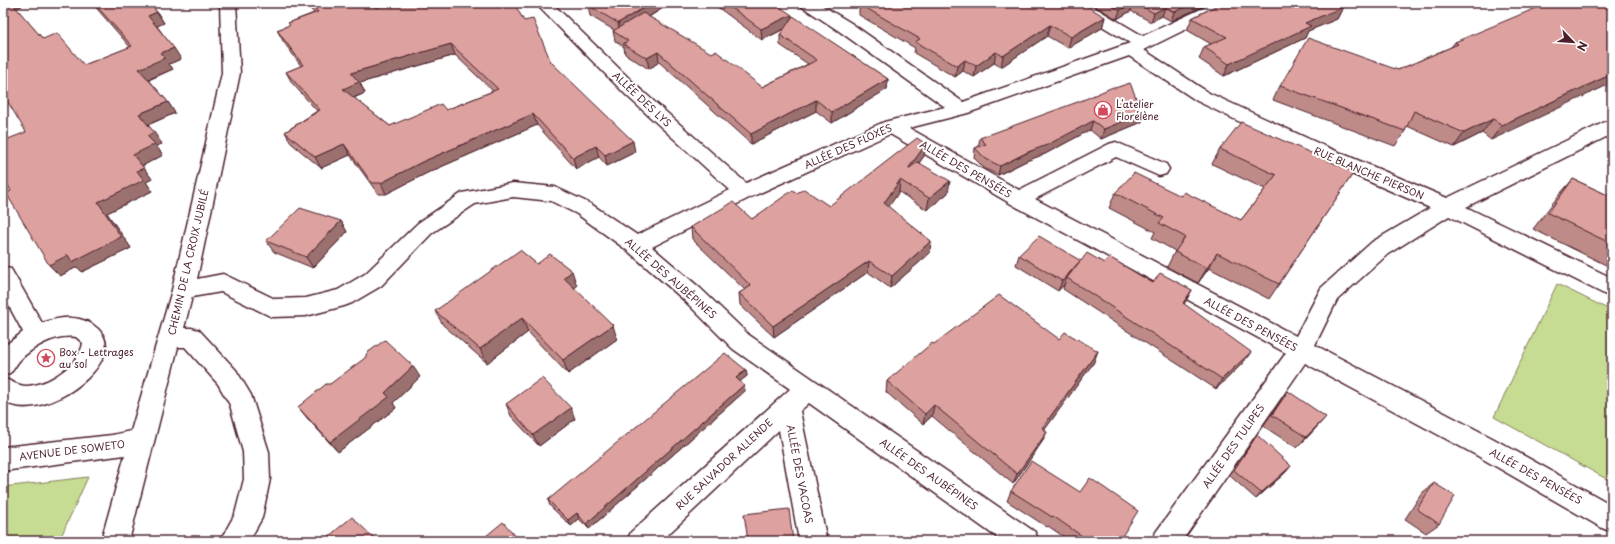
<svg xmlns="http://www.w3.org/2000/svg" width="1615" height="544" viewBox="0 0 1615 544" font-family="'Playpen Sans',sans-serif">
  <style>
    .green { fill: #c6dc92; stroke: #887e5e }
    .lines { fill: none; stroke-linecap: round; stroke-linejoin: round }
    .minor-casing { stroke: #4a1f2b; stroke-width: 3 }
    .minor { fill: #fff; fill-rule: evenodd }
    .wall { fill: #be8b89; stroke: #4a1f2b; fill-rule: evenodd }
    .shaded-wall { fill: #9b716f; stroke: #4a1f2b }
    .building { fill: #dda29f; stroke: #4a1f2b; fill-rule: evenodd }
    .labels { text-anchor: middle; stroke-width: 4; stroke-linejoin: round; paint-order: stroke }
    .street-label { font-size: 10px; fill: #4a1f2b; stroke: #fff }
    .poi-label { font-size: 10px; fill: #4a1f2b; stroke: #fff; text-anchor: start }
  </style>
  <rect width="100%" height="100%" fill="#fff"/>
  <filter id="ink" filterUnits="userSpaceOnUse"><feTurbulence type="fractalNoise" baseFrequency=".025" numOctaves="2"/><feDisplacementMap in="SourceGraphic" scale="8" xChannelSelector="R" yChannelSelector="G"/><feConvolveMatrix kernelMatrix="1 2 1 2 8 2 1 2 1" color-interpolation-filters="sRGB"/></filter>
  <g filter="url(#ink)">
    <g class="green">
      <path d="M1557 284 1612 311V482L1494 417Z"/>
      <path d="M88 477 59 541H3V487Z"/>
    </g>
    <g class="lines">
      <defs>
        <g id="minor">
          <path d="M220 3H236L240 73 197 279 223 274 275 299 306 298 338 290 365 274 418 223 462 193 513 183 555 187 591 204 637 235 730 190 627 96 535 3H552L639 88 746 183 884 122 945 107 839 31 801 6 799 3H818L851 23 963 102 1130 43 1069 6 1067 3H1087L1143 36 1214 3H1235L1233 6 1144 50 1209 93 1322 145 1447 198 1605 122 1612 120V134L1466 207 1612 278V297L1604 294 1449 216 1388 254 1337 300 1315 345 1494 439 1612 505V532L1602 528 1476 455 1305 363 1182 541H1152L1156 532 1286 353 1013 205 890 134 751 197 652 247 700 288 749 335 1035 532 1039 541H1002L809 403 800 411 827 541H799L779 430 661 541H627L631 532 790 389 733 349 684 300 628 251 577 214 551 201 513 197 475 204 432 233 381 286 352 303 344 306 306 316 272 317 221 292 192 297 184 328H191L199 330 236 370 251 395 269 452 270 479 262 518 249 541H220L235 514 244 479 243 452 230 405 218 384 185 347H178L129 541H101L125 455 3 471V447L112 435 131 431 172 290 222 73ZM1129 56 1197 101 1308 155 1430 208 1372 242 1321 288 1296 336 1035 199 1116 157 1159 176 1166 174 1169 169 1166 164 1116 142 1109 144 1019 190 909 128 968 113Z"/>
          <path d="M3 267 11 269 42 323C52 320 62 317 72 318 91 319 112 334 104 355 92 386 34 421 3 401V378C9 380 15 384 20 385 42 391 80 365 83 343L76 337C56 334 34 346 20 360 13 368 15 372 3 376V347L23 332 3 295Z"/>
        </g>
      </defs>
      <use href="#minor" class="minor-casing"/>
      <use href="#minor" class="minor"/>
    </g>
    <g class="wall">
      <path d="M3 3 22 6 16 8 43 39 84 65 130 47 92 3H149L157 12 164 23 157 26 181 59 169 64 173 69 149 80 168 102 175 113 148 125 162 144 156 146 163 155 142 166 152 179 146 182 152 191 107 213 131 248 82 272 77 267 60 276 11 191 26 132Z"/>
      <path d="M305 3H372L376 8 524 21 551 62 635 152 607 166 599 157 576 169 537 125 427 173 386 194H378L350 155 321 168 291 143 285 132 317 111 292 83 286 72 301 66 283 41 277 30 290 25 288 23 314 13ZM455 55 493 91 446 110 390 126 354 98 365 93 360 83Z"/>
      <path d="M671 3 649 17 762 87 808 64 780 45V35L784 29 762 40 712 3H774L792 17 888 79 887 89 832 123 816 111 751 144 659 62 649 69 625 54 624 47 615 41 613 31 614 30 590 16 588 5Z"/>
      <path d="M1090 3H1210L1171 21 1162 16 1151 22 1131 11 1117 19Z"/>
      <path d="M1222 3H1341L1340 5 1343 7 1337 19 1308 31 1305 38 1224 76 1199 59 1204 47 1211 44 1187 30 1192 18Z"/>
      <path d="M1612 3 1491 140 1482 133 1454 147 1407 126 1405 131 1395 146 1273 100 1280 86 1398 70 1451 47 1455 42Z"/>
      <path d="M859 4 1105 17 1102 28 1068 48 1047 36 1001 67 994 63 974 77 963 71 955 77 914 53 915 48 859 15Z"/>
      <path d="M1135 104 1142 122 1101 139 1090 130 1045 154 1026 161 998 175 984 168 974 158 975 148 978 147 980 138Z"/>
      <path d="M1220 149 1354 172 1269 299 1209 268 1198 283 1167 267 1175 251 1152 238 1155 232 1109 208 1115 193 1181 196 1241 220 1265 189 1212 164Z"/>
      <path d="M924 156 919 163 948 193 927 210 899 192 888 207 931 241 930 253 890 288 868 272 774 337 740 305 739 293 745 290 692 239 691 227 752 219 797 193 829 206Z"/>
      <path d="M1573 179 1612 197V268L1533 229 1559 195Z"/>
      <path d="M341 221 347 232 313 268 274 252 266 241Z"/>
      <path d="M1019 255 1104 263 1153 283 1192 290 1184 304 1244 362 1216 389 1063 289 1064 285 1058 291 1016 265Z"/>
      <path d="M537 264 577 286 574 288 617 339 568 374 528 332 487 363 443 325 435 311Z"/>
      <path d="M1059 339 1094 362 1044 430 1042 442 1013 484 932 416 923 424 886 392 887 381 934 344Z"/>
      <path d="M746 370 747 376 740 381 744 385 745 391 589 529 579 519 571 526 550 506 548 500Z"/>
      <path d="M420 377 393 403 396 408 338 452 307 418 298 407 330 384Z"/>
      <path d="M1288 391 1316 428 1297 448 1263 426Z"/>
      <path d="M506 404 575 419 539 446 511 416Z"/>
      <path d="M1257 435 1286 472 1256 499 1229 475Z"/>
      <path d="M1434 483 1439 524 1426 533 1405 519 1422 493Z"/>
      <path d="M1011 491 1119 541H1070L1048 526 1047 527 1007 501Z"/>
    </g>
    <g class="shaded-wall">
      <path d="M12 3H20L22 6 16 8Z"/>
      <path d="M652 3H671L620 34 618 23Z"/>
      <path d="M1132 3H1133L1131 11 1117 19 1120 10Z"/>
      <path d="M1195 3H1210L1171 21 1174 12Z"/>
      <path d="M1338 3H1341L1338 9 1343 7 1337 19 1308 31 1305 38 1224 76 1229 64 1305 23Z"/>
      <path d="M1165 7 1162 16 1151 22 1154 13Z"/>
      <path d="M157 12 164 23 155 27 148 16Z"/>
      <path d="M792 15V25L762 40 761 29Z"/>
      <path d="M1105 17 1102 28 1068 48 1071 37Z"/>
      <path d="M1050 25 1047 36 1001 67 1003 56Z"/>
      <path d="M451 44 455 55 360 83 365 93 348 100 343 89 351 73Z"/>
      <path d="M174 48 181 59 169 64 173 69 147 80 139 69 161 53Z"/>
      <path d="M658 52 659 62 649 69 647 58Z"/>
      <path d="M996 52 994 63 974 77 976 66Z"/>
      <path d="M965 60 963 71 955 77 957 66Z"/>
      <path d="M1612 74V83L1491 140 1502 125Z"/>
      <path d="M888 79 887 89 832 123V112Z"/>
      <path d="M816 100V111L751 144V134Z"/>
      <path d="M168 102 175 113 147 125 139 114Z"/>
      <path d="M1146 112 1142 122 1101 139 1104 129Z"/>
      <path d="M533 114 537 125 427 173 386 194 381 183 422 162Z"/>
      <path d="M1493 119 1482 133 1454 147 1464 133Z"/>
      <path d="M1093 121 1090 130 1045 154 1026 161 998 175 1000 166Z"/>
      <path d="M154 132 162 144 156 146 163 155 142 166 133 155 147 136Z"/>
      <path d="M633 141 635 152 607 166 605 155Z"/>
      <path d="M344 144 350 155 321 168 315 157Z"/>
      <path d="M926 144 924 156 906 181 908 169Z"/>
      <path d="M596 146 599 157 576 169 573 158Z"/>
      <path d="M144 168 152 179 146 182 152 191 107 213 131 248 82 272 77 267 60 276 49 265 98 202 137 171Z"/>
      <path d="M900 180 899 192 883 215 884 203Z"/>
      <path d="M950 181 948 193 927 210 929 198Z"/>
      <path d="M341 221 347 232 313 268 306 257Z"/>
      <path d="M931 241 930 253 890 288 892 276Z"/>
      <path d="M1217 253 1209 268 1198 283 1207 268Z"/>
      <path d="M869 261 868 272 774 337 773 326Z"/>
      <path d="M1080 261 1067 278 1064 285 1058 291 1062 281Z"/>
      <path d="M572 271 577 286 569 292 564 278Z"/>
      <path d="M1192 290 1186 301 1178 314 1183 303Z"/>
      <path d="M522 318 528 332 487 363 480 349Z"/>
      <path d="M613 325 617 339 568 374 563 360Z"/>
      <path d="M1098 351 1094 362 1038 439 1042 428Z"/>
      <path d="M1251 352 1244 362 1216 389 1222 379Z"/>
      <path d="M413 366 420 377 393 403 396 408 338 452 330 442 385 393Z"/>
      <path d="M746 370 747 376 737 384 736 378Z"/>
      <path d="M744 385 745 391 589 529 586 524Z"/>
      <path d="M934 405 932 416 923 424 925 414Z"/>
      <path d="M571 408 575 419 539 446 533 435Z"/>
      <path d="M1326 417 1316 428 1297 448 1306 437Z"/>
      <path d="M1047 432 1042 442 1013 484 1017 474Z"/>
      <path d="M1291 466 1286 472 1256 499 1261 493Z"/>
      <path d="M577 513 579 519 571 526 568 520Z"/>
    </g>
    <g class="building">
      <path d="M3 3H12L43 39 57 33 84 65 132 46 94 3H149L157 12 148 16 174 48 161 53 165 58 139 69 168 102 139 114 154 132 147 136 155 144 133 155 144 168 137 171 144 180 98 202 121 237 72 262 68 255 49 265 6 193 11 191 3 176V141L26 132 3 94Z"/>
      <path d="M310 3H372L376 8 390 3H514L524 21 533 19 551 62 633 141 605 155 596 146 573 158 533 114 422 162 381 183H372L344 144 315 157 285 132 320 110 286 72 303 65 277 30 290 25 288 23 318 12ZM451 44 498 89 446 110 441 104 390 126 343 89 359 82 351 73Z"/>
      <path d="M591 3H652L618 23 588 5Z"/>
      <path d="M725 3H774L792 15 761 29Z"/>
      <path d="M861 3H1082L1105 17 1071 37 1050 25 1003 56 996 52 976 66 965 60 957 66 915 42 920 39 859 4Z"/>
      <path d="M1108 3H1132L1120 10Z"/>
      <path d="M1136 3H1195L1174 12 1165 7 1154 13Z"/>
      <path d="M1222 3H1338L1343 7 1305 23 1311 26 1229 64 1204 47 1227 37 1192 18Z"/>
      <path d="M1548 3H1612V74L1502 125 1493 119 1464 133 1414 111 1405 131 1280 86 1308 38 1398 70 1458 44 1455 42Z"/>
      <path d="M643 13 711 53 716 51 762 87 817 60 780 35 793 16 888 79 832 112 816 100 751 134 658 52 647 58 623 44 628 41 613 31Z"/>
      <path d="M1130 83 1137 100 1133 102 1146 112 1104 129 1093 121 1047 145 1028 152 1000 166 986 159 975 148 986 144 980 138 1083 100 1113 87 1115 88Z"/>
      <path d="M1241 122 1354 172 1279 284 1217 253 1207 268 1175 252 1185 237 1159 223 1164 218 1115 193 1134 173 1181 196 1184 192 1241 220 1276 175 1220 149Z"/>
      <path d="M917 138 926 144 908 169 918 162 950 181 929 198 900 180 884 203 931 241 892 276 869 261 773 326 739 293 751 286 691 227 733 202 752 219 793 190 797 193 804 189 829 206Z"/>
      <path d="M1573 179 1612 197V244L1548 213Z"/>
      <path d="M300 208 341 221 306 257 266 241Z"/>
      <path d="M1039 236 1081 261 1087 253 1104 263 1109 257 1153 283 1160 273 1192 290 1183 303 1251 352 1222 379 1067 278 1080 261 1062 281 1019 255Z"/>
      <path d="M520 250 537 264 550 254 572 271 564 278 613 325 563 360 522 318 480 349 435 311Z"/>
      <path d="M999 295 1059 339 1065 332 1098 351 1042 428 1047 432 1017 474 934 405 925 414 887 381 932 343 934 344Z"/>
      <path d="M385 340 413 366 385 393 389 397 330 442 298 407 326 384H330L365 358 367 353Z"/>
      <path d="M725 353 746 370 736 378 744 385 586 524 577 513 568 520 548 500Z"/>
      <path d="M542 378 571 408 533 435 506 404Z"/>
      <path d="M1288 391 1326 417 1306 437 1272 415Z"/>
      <path d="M1257 435 1291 466 1261 493 1234 470Z"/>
      <path d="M1031 461 1080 492 1090 478 1138 511 1119 541H1089L1053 516 1052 517 1011 491Z"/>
      <path d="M1434 483 1455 496 1439 524 1417 509Z"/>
      <path d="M789 509 793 541H746H748L744 514Z"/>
      <path d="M352 517 377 541H323Z"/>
      <path d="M503 522 520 541H480Z"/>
    </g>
  </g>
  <defs>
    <symbol id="shop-ring" viewBox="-11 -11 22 22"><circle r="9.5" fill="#fff" stroke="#d1495b" stroke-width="1.5"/><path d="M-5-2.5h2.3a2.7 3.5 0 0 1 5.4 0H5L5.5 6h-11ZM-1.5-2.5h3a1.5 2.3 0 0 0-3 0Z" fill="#d1495b"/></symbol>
    <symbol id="sight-ring" viewBox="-11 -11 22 22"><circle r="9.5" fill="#fff" stroke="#d1495b" stroke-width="1.5"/><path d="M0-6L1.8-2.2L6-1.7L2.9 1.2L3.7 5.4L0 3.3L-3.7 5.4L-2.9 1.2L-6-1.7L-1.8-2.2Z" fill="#d1495b"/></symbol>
  </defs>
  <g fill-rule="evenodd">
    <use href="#shop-ring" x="1093" y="100" width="20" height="20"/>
    <use href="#sight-ring" x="36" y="348" width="20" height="20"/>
  </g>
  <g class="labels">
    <g class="street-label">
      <text transform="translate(642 99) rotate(43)" y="4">ALLÉE DES LYS</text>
      <text transform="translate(848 146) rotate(-24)" y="4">ALLÉE DES FLOXES</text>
      <text transform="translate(966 169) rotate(30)" y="4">ALLÉE DES PENSÉES</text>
      <text transform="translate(1369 173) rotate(23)" y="4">RUE BLANCHE PIERSON</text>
      <text transform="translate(188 262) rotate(-77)" y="4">CHEMIN DE LA CROIX JUBILÉ</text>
      <text transform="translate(671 278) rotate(41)" y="4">ALLÉE DES AUBÉPINES</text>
      <text transform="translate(1251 324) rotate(28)" y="4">ALLÉE DES PENSÉES</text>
      <text transform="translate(1233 446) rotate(-55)" y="4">ALLÉE DES TULIPES</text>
      <text transform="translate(72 450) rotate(-7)" y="4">AVENUE DE SOWETO</text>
      <text transform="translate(724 464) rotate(-43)" y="4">RUE SALVADOR ALLENDE</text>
      <text transform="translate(800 474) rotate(79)" y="4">ALLÉE DES VACOAS</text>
      <text transform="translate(929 474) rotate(35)" y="4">ALLÉE DES AUBÉPINES</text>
      <text transform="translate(1536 476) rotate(29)" y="4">ALLÉE DES PENSÉES</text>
    </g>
    <g class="poi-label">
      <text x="1116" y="108">L'atelier<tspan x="1116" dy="12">Florélène</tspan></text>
      <text x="59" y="356">Box - Lettrages<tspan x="59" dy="12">au sol</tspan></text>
    </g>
  </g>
  <rect width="1615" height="544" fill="none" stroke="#fff" stroke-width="16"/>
  <rect x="8" y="8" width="1599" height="528" fill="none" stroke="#4a1f2b" stroke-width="1.5" filter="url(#ink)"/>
  <g transform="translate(1573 42) rotate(115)" stroke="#ffffff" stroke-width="3" paint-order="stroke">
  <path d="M0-3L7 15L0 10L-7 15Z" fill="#4a1f2b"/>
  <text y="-6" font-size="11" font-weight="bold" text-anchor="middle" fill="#4a1f2b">N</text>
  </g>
</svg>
